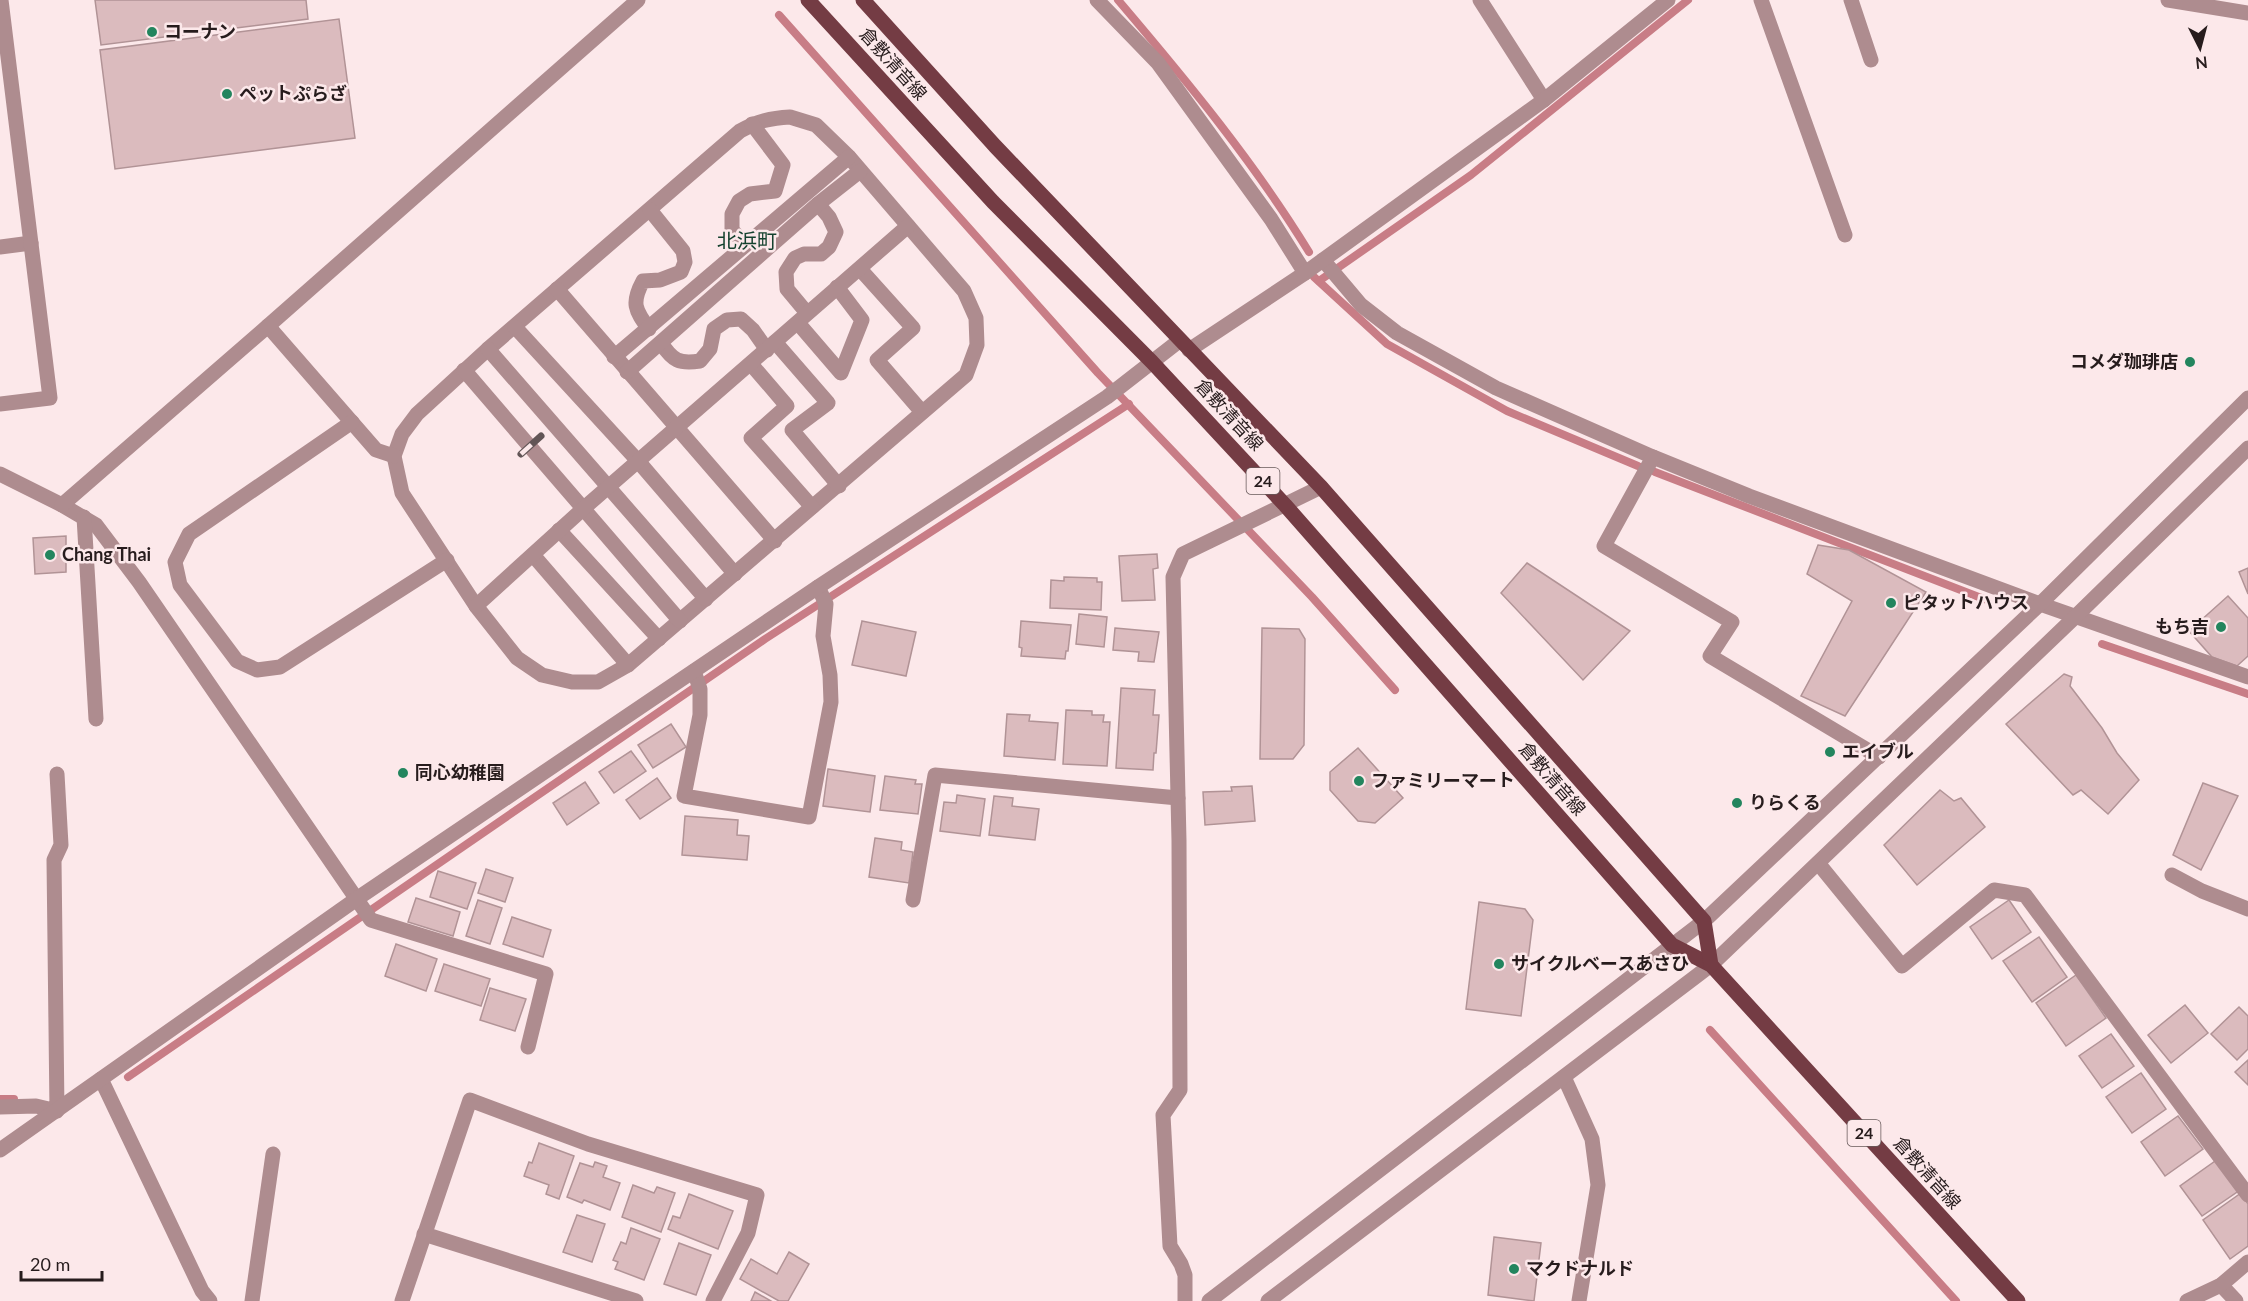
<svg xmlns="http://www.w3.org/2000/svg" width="2248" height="1301" viewBox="0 0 2248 1301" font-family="Lato,'Noto Sans JP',sans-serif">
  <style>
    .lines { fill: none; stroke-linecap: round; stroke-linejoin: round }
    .stream { stroke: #c87d86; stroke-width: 8 }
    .building { fill: #dbbbbe; stroke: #b19396; stroke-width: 1.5 }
    .service { stroke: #ae8c8f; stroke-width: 15 }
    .minor { stroke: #ae8c8f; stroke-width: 15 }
    .tertiary { stroke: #ae8c8f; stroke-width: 15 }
    .primary { stroke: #743c44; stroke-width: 15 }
    .rail-casing { stroke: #625556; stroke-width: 7 }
    .rail { stroke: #fce8ea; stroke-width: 4.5; stroke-dasharray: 14; stroke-linecap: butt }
    .poi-dot { fill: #23855e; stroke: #fce8ea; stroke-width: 2 }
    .labels { text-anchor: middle; stroke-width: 5; stroke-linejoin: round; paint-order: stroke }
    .shield { fill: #fce8ea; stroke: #67595a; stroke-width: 1.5 }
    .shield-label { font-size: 16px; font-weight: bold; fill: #271c1d }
    .poi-label { font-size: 18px; font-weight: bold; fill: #271c1d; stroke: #fce8ea; text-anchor: start }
    .street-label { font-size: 18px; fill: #271c1d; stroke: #fce8ea }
    .neighbourhood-label { font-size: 20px; fill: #14412e; stroke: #fce8ea }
  </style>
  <rect width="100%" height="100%" fill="#fce8ea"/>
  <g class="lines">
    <g class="stream">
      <path d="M1118 0C1186 80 1254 162 1309 252"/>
      <path d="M779 15 1098 373 1312 597 1395 690"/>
      <path d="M1314 277 1387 344 1507 411 1638 466"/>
      <path d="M1319 281 1471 175 1688 0"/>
      <path d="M1655 472 1984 599"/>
      <path d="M2102 644 2248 694"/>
      <path d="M1710 1030 1956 1301"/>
      <path d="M128 1077 765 639 1129 404"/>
      <path d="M0 1099H14"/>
    </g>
  </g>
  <g class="building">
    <path d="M95 0H306L308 19 101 45Z"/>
    <path d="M339 19 355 138 115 169 100 50Z"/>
    <path d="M66 536V572L35 574 33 538Z"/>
    <path d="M1818 545 1849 550 1926 592 1845 716 1801 696 1852 601 1807 574Z"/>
    <path d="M1157 554 1158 568 1153 569 1155 600 1122 601 1119 556Z"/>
    <path d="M1527 563 1630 631 1583 680 1501 593Z"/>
    <path d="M2248 568V594L2239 572Z"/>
    <path d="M1064 577 1097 578V582H1102L1101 610 1050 608 1051 580 1064 581Z"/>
    <path d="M2228 596 2248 618V656L2237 666 2212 657 2189 631Z"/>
    <path d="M1079 614 1107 617 1104 647 1076 644Z"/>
    <path d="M862 621 916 632 906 676 852 665Z"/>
    <path d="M1021 621 1071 625 1068 651H1066L1065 659 1021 656 1022 648 1019 647Z"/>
    <path d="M1115 628 1159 632 1154 662 1138 661 1139 652 1113 650Z"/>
    <path d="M1262 628 1299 629 1305 639 1304 745 1293 759H1260Z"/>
    <path d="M2064 674 2072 677 2070 686 2102 728 2117 753 2139 780 2108 814 2081 790 2073 795 2006 724Z"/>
    <path d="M1121 688 1155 690 1153 715H1159L1156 753H1154L1153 770 1116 768Z"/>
    <path d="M1066 710 1092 711V715H1104L1103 722H1110L1107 766 1063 764Z"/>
    <path d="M1007 714 1030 715 1029 721 1058 723 1055 760 1004 756Z"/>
    <path d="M671 724 686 747 653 768 638 745Z"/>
    <path d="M1358 748 1403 798 1375 823 1358 821 1330 790V772Z"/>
    <path d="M631 751 646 771 614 793 599 772Z"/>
    <path d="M828 769 875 776 870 812 823 806Z"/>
    <path d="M885 776 916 780 915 784H922L918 814 880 810Z"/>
    <path d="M657 778 671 798 640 819 626 800Z"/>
    <path d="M585 782 599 803 567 825 553 803Z"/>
    <path d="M2203 783 2238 796 2201 870 2173 855Z"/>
    <path d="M1252 786 1255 821 1205 825 1203 792 1232 791 1231 787Z"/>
    <path d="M1940 790 1954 801 1961 798 1985 827 1917 885 1884 845Z"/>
    <path d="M957 795 985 799 980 836 940 831 944 802 956 803Z"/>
    <path d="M994 796 1013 798 1012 806 1039 809 1035 840 989 835Z"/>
    <path d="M685 816 738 820 737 835 749 836 747 860 682 855Z"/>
    <path d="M875 838 902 842 901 850 913 852 909 883 869 877Z"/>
    <path d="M486 869 513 878 505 902 478 893Z"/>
    <path d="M438 871 476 883 467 909 430 897Z"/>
    <path d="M416 898 460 912 453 936 408 922Z"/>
    <path d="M478 900 502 908 490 944 466 936Z"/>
    <path d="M2009 900 2031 932 1992 959 1970 927Z"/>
    <path d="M1479 902 1525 909 1533 920 1521 1016 1466 1009Z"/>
    <path d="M512 917 551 930 543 957 503 944Z"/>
    <path d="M2039 937 2067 977 2032 1002 2003 961Z"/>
    <path d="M396 944 437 959 426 991 385 976Z"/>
    <path d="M444 964 490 979 481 1006 435 991Z"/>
    <path d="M2076 975 2106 1018 2066 1046 2036 1003Z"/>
    <path d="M490 988 526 999 515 1031 480 1020Z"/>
    <path d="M2185 1005 2208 1033 2171 1063 2148 1035Z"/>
    <path d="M2239 1007 2248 1016V1049L2237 1060 2211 1034Z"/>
    <path d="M2111 1034 2134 1066 2102 1088 2079 1056Z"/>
    <path d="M2248 1060V1085L2235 1072Z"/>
    <path d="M2141 1073 2166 1109 2132 1133 2106 1097Z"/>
    <path d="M2178 1116 2203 1149 2165 1176 2141 1142Z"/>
    <path d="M539 1143 574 1156 559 1199 546 1194 549 1185 524 1176 529 1162 532 1163Z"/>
    <path d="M2218 1159 2240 1190 2202 1216 2180 1186Z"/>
    <path d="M595 1162 607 1166 603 1177 620 1183 610 1210 584 1200 582 1203 567 1197 580 1163 593 1167Z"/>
    <path d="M633 1185 654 1193 657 1187 675 1193 661 1232 622 1217Z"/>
    <path d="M2241 1193 2248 1204V1246L2230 1259 2203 1220Z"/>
    <path d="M689 1194 733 1211 718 1249 668 1229 673 1216 680 1218Z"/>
    <path d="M577 1215 605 1224 592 1262 563 1252Z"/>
    <path d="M631 1228 660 1239 644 1280 615 1269 618 1262 613 1260 621 1242 626 1244Z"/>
    <path d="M1494 1237 1541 1243 1534 1301 1488 1295Z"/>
    <path d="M679 1243 711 1255 696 1295 664 1284Z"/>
    <path d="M789 1252 809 1264 788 1301H779L740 1279 751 1259 777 1274Z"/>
    <path d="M755 1292 771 1301H751Z"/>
  </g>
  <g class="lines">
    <g class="service">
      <path d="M790 117 816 125 849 157 964 291 976 318 977 345 966 375 628 665 598 682H572L542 675 517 658 476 606 402 493 394 456 402 434 417 414 488 349 740 131C757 121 771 118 790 117Z"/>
      <path d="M745 244 732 230V214L739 201 750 194 775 191 783 165 752 124"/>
      <path d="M860 269 913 328 877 360 922 412"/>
      <path d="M557 289 775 541"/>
      <path d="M807 313 787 289 786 272 795 258 804 254H821L829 247 836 232 829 217 818 204"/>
      <path d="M798 323 841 373 862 320 837 287"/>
      <path d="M268 326 376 450 394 456"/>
      <path d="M515 327 638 461 735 574"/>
      <path d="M649 329C635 310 631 303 643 281L660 280 681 272 685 262 683 251 650 210"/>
      <path d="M775 342 828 403 792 430 839 486"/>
      <path d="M661 343C673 361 679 364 700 361L710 349 714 329 727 320 741 319 753 330 767 350"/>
      <path d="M488 349 706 599"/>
      <path d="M614 357 849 157"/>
      <path d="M751 364 787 406 751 438 812 507"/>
      <path d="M464 370 680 621"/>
      <path d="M627 372 818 204 860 171"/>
      <path d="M352 422 189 534 175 562 180 585 237 661 257 670 280 667 447 560"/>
      <path d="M559 530 659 639"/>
      <path d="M533 555 628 665"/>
      <path d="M476 606 584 508 908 226"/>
    </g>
    <g class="minor">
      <path d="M1097 0 1158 63 1271 219 1305 273"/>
      <path d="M1480 0 1544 100"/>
      <path d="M1761 0 1845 235"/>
      <path d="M1851 0 1871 60"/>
      <path d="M2168 0 2248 13"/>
      <path d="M0 247 31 243"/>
      <path d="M1323 260 1361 305 1397 333 1496 388 1653 457 1749 496 2040 604 2248 677"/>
      <path d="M1189 350 1305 273 1544 100 1668 0"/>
      <path d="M0 404 50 398 1 0"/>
      <path d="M1653 457 1604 546 1732 622 1710 656 1879 757"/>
      <path d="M0 474 62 505 96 525 139 582 371 920 546 974 528 1047"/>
      <path d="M84 517 96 719"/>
      <path d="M694 671 700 689V715L684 796 809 817 831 702 830 675 823 636 826 604 818 587"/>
      <path d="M1818 863 1902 966 1994 890 2025 895 2248 1195"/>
      <path d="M2172 875 2202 891 2248 909"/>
      <path d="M913 900 935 775 1178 798"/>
      <path d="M1564 1077 1592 1139 1598 1185 1579 1301"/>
      <path d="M101 1079 202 1291 210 1301"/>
      <path d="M0 1107 36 1106 57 1111 54 860 61 845 57 774"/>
      <path d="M0 1150 358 898 818 587 1107 397 1179 341"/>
      <path d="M424 1234 636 1301"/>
      <path d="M2221 1285 2236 1301"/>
      <path d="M252 1301 273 1154"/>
      <path d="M402 1301 470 1100 588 1144 757 1195 748 1233 713 1301"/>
      <path d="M1185 1301V1275L1181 1264 1170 1246 1163 1115 1180 1090 1179 841 1173 577 1183 554 1321 487"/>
      <path d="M2187 1301 2221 1285 2248 1262"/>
    </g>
    <g class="tertiary">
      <path d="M62 505 268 326 638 0"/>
      <path d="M1209 1301 1704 921 2040 604 2248 398"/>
      <path d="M1268 1301 1711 965 2076 616 2248 448"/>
    </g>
    <g class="primary">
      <path d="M808 0 993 202 1152 362 1285 505 1672 945 1711 965 2018 1301"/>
      <path d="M863 0 995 146 1321 487 1704 921 1711 965"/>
    </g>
    <defs>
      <path id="rail" d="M521 454 541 436"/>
    </defs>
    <use href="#rail" class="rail-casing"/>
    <use href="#rail" class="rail"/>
  </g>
  <g class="poi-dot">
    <circle cx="152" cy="32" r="6"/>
    <circle cx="227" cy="94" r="6"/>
    <circle cx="2190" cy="362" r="6"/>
    <circle cx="50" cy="555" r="6"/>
    <circle cx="1891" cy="603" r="6"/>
    <circle cx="2221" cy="627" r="6"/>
    <circle cx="1830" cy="752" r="6"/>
    <circle cx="403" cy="773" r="6"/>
    <circle cx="1359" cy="781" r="6"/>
    <circle cx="1737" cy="803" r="6"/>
    <circle cx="1499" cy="964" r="6"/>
    <circle cx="1514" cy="1269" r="6"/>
  </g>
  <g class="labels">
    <g class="shield">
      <rect x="1246.5" y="468" width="33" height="26" rx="4.5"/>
      <rect x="1847.5" y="1120" width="33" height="26" rx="4.5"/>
    </g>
    <g class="shield-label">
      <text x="1263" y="487">24</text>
      <text x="1864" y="1139">24</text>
    </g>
    <g class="poi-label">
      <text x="164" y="38">コーナン</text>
      <text x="239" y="100">ペットぷらざ</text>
      <text x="2178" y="368" text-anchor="end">コメダ珈琲店</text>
      <text x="62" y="561">Chang Thai</text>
      <text x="1903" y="609">ピタットハウス</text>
      <text x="2209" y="633" text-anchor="end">もち吉</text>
      <text x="1842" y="758">エイブル</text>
      <text x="415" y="779">同心幼稚園</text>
      <text x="1371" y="787">ファミリーマート</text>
      <text x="1749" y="809">りらくる</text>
      <text x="1511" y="970">サイクルベースあさひ</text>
      <text x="1526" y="1275">マクドナルド</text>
    </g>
    <g class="street-label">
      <text transform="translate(893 64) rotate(48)" y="6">倉敷清音線</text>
      <text transform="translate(1229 415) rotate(47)" y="6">倉敷清音線</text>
      <text transform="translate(1552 779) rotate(49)" y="6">倉敷清音線</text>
      <text transform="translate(1927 1173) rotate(48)" y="6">倉敷清音線</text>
    </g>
    <g class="neighbourhood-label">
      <text x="747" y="248">北浜町</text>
    </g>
  </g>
  <g transform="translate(2200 48) rotate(174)" stroke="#fce8ea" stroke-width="4.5" paint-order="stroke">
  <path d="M0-4.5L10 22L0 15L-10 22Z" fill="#271c1d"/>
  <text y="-9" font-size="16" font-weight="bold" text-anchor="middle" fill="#271c1d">N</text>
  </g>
  <path d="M21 1271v9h81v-9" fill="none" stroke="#271c1d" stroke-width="3"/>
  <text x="30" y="1271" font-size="18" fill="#271c1d" stroke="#fce8ea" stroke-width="4.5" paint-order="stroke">20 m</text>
</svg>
